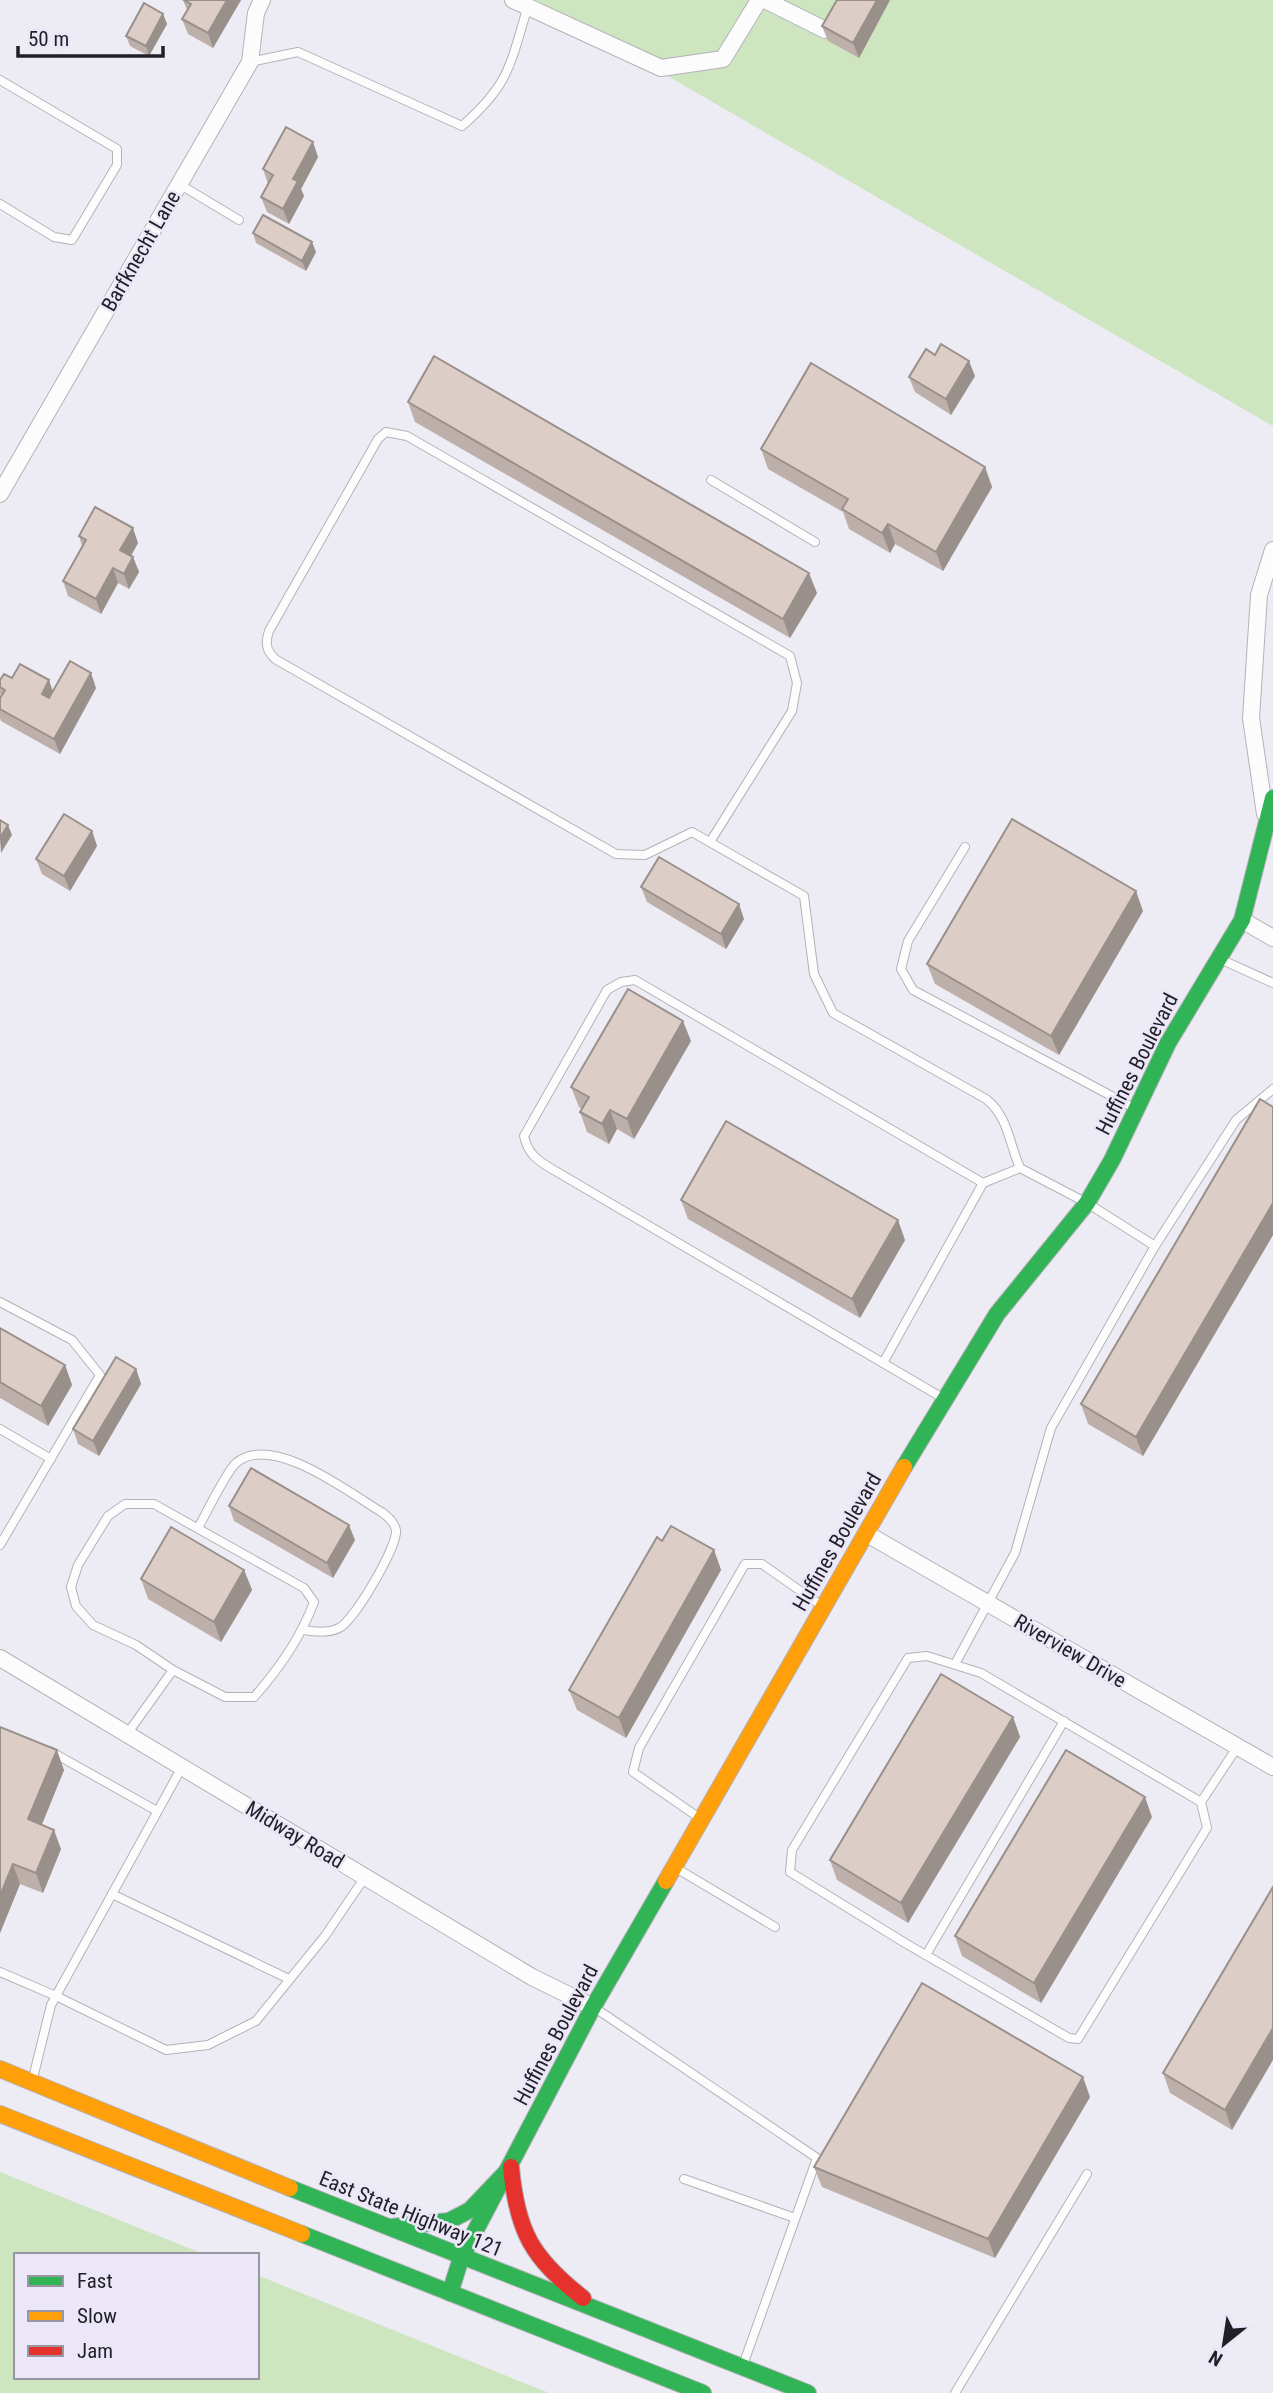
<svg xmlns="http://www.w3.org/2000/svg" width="1273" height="2393" viewBox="0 0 1273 2393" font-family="'Roboto Condensed',sans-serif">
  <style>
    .green { fill: #cee6c0 }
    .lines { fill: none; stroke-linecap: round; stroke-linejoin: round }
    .lane-casing { stroke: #b4b2b9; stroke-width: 10 }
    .street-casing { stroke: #b4b2b9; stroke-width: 18 }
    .fast-casing { stroke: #b4b2b9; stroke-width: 18 }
    .slow-casing { stroke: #b4b2b9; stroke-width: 18 }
    .jam-casing { stroke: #b4b2b9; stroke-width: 18 }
    .lane { stroke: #fcfcfd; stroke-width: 8 }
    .street { stroke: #fcfcfd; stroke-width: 16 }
    .fast { stroke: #30b455; stroke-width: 16 }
    .slow { stroke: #ff9f0a; stroke-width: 16 }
    .jam { stroke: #e5322d; stroke-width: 16 }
    .wall { fill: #bdb0ab }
    .shaded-wall { fill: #9a908b }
    .building { fill: #dccdc7; stroke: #9a908b; stroke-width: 2 }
    .labels { text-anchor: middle; stroke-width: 5; stroke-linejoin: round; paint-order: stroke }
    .street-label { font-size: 21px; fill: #211f25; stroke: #ebe7f8 }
  </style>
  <rect width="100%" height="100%" fill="#edebf4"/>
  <g class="green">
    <path d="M536 0H1273V426Z"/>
    <path d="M0 2172 206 2255H16V2377H257V2275L549 2393H0Z"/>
  </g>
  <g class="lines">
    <defs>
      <g id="lane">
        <path d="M250 62 298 52 462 126C510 84 510 65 528 6"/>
        <path d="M0 80 117 149V165L72 240 54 237 0 204"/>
        <path d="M179 184 239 220"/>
        <path d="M711 480 815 542"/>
        <path d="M710 842 792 711 797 683 790 656 407 436 386 432 378 439 269 631C265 643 266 650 275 659L616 854 645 855 692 832 804 896 814 974 833 1013 986 1099C1008 1116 1009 1143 1020 1168L1087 1203 1155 1246"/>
        <path d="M965 847 908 941 901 969 913 990 1134 1108"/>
        <path d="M1220 959 1273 983"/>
        <path d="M0 1302 72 1340 100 1375 0 1545"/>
        <path d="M883 1363 983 1183"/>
        <path d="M941 1397 552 1169C537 1160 528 1154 524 1136L607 990 621 982 635 980 983 1183 1020 1168"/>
        <path d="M0 1429 51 1459"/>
        <path d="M198 1528C206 1514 226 1472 236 1463 272 1432 351 1494 383 1513 389 1518 394 1522 396 1530 398 1546 354 1621 339 1628 327 1634 315 1631 302 1630"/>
        <path d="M955 1664 1015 1553 1051 1428 1155 1246 1236 1120 1273 1089"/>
        <path d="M127 1734 173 1670 225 1697H254C279 1669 301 1637 314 1602L304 1588 154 1504H125L108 1516 78 1565 71 1587 76 1606 93 1625 136 1645 173 1670"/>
        <path d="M50 1751 157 1811"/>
        <path d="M1201 1802 981 1673 927 1656 908 1658 792 1850 790 1872 905 1943 1069 2038 1078 2039 1207 1828 1201 1802 1238 1746"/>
        <path d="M698 1817 633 1772 639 1748 745 1564H762L822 1606"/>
        <path d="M676 1868 775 1927"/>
        <path d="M112 1894 289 1979"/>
        <path d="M926 1955 1064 1721"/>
        <path d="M0 1972 56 1996 166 2050 208 2045 256 2021 325 1936 365 1877"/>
        <path d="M595 2008 817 2158 743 2365"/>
        <path d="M33 2078 51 2005 182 1767"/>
        <path d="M684 2179 795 2218"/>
        <path d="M955 2393 1087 2174"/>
      </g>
      <g id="street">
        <path d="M513 0 661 68 723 59 759 0"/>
        <path d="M765 0 825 30"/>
        <path d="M0 494 250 62 256 13 262 0"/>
        <path d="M1265 814 1251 718 1259 595 1273 550"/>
        <path d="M1242 920 1273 938"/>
        <path d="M867 1534 1273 1767"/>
        <path d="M0 1658 532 1977 593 2007"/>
      </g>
      <g id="fast">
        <path d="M904 1467 997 1314 1087 1203 1112 1160 1168 1043 1242 920 1273 798"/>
        <path d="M290 2188 808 2393"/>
        <path d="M391 2227 449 2221 470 2210 511 2167"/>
        <path d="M302 2234 703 2393"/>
        <path d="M450 2293 461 2258 593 2007 666 1881"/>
      </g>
      <g id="slow">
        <path d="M666 1881 904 1467"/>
        <path d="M0 2069 290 2188"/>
        <path d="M0 2114 302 2234"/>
      </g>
      <path id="jam" d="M511 2167C517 2232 532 2258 583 2298"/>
    </defs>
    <use href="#lane" class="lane-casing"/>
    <use href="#street" class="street-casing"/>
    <use href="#fast" class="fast-casing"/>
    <use href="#slow" class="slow-casing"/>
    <use href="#jam" class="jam-casing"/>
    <use href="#lane" class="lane"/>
    <use href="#street" class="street"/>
    <use href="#fast" class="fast"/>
    <use href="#slow" class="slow"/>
    <use href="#jam" class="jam"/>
  </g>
  <g class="wall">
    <path d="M183 0H241L213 48 188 34 182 19 187 10Z"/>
    <path d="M890 0 859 58 828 41 822 26Z"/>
    <path d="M163 14 167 24 149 56 130 46 126 36Z"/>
    <path d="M318 157 301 189 304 196 289 224 267 212 261 197 268 184 263 169Z"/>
    <path d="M253 233 316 252 306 271 256 243Z"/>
    <path d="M935 355 975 376 951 415 915 392 909 377Z"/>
    <path d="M408 402 817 593 790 638 415 422Z"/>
    <path d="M761 449 985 467 992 487 943 571 895 544 890 553 849 529 843 512 768 469Z"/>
    <path d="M79 536 138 543 131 555 133 557 139 572 129 589 118 583 101 614 68 596 63 581 82 546Z"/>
    <path d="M12 678 49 680 53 692 96 688 60 754 1 721 0 718V698L1 696 0 693V680Z"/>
    <path d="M92 831 97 846 70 891 42 874 36 859Z"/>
    <path d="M641 887 744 919 726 949 647 902Z"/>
    <path d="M1143 911 1059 1055 935 984 927 964Z"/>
    <path d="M691 1041 634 1139 617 1129 609 1144 587 1132 580 1112 582 1109 579 1107 571 1087Z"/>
    <path d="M1273 1107V1235L1143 1456 1088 1424 1081 1404Z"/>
    <path d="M681 1200 905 1240 860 1318 688 1219Z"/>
    <path d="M0 1328 65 1365 72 1385 48 1426 0 1398Z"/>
    <path d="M136 1369 141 1384 99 1456 78 1444 73 1429Z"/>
    <path d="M229 1506 355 1540 333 1578 234 1521Z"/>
    <path d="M714 1550 721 1570 626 1738 577 1710 569 1690Z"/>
    <path d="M244 1570 252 1590 221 1642 148 1599 141 1579Z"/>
    <path d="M1013 1717 1020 1737 908 1923 837 1880 830 1860Z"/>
    <path d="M0 1727 64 1770 42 1824 61 1849 43 1893 20 1884 0 1933Z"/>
    <path d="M1152 1817 1041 2003 962 1956 955 1936Z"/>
    <path d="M1273 1887 1232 2130 1170 2093 1163 2073Z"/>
    <path d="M1090 2097 995 2258 822 2187 814 2167Z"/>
  </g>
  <g class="shaded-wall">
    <path d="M227 0H241L213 48 208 33Z"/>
    <path d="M877 0H890L859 58 853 43Z"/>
    <path d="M163 14 167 24 149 56 146 46Z"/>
    <path d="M313 142 318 157 301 189 304 196 289 224 283 209 293 179Z"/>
    <path d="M312 242 316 252 306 271 302 261Z"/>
    <path d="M969 361 975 376 951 415 946 399Z"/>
    <path d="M985 467 992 487 943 571 936 552Z"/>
    <path d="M888 524 895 544 890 553 882 533Z"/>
    <path d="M133 528 138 543 126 565 120 550Z"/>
    <path d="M133 557 139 572 129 589 124 574Z"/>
    <path d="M113 568 118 583 101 614 96 599Z"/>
    <path d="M809 573 817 593 790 638 783 619Z"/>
    <path d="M91 673 96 688 60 754 54 739Z"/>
    <path d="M49 680 54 696 47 709 42 694Z"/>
    <path d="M8 825 12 835 1 853 0 838Z"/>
    <path d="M92 831 97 846 70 891 64 876Z"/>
    <path d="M1136 891 1143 911 1059 1055 1051 1036Z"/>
    <path d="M739 904 744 919 726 949 721 934Z"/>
    <path d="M683 1021 691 1041 634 1139 627 1119Z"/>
    <path d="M610 1110 617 1129 609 1144 602 1124Z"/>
    <path d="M1273 1203V1235L1143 1456 1136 1437Z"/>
    <path d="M898 1220 905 1240 860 1318 852 1299Z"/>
    <path d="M65 1365 72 1385 48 1426 41 1406Z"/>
    <path d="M136 1369 141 1384 99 1456 93 1441Z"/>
    <path d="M349 1525 355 1540 333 1578 327 1563Z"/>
    <path d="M714 1550 721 1570 626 1738 619 1718Z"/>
    <path d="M244 1570 252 1590 221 1642 214 1622Z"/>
    <path d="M1013 1717 1020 1737 908 1923 901 1903Z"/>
    <path d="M57 1750 64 1770 36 1839 28 1819Z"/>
    <path d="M1145 1797 1152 1817 1041 2003 1034 1983Z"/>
    <path d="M54 1830 61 1849 43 1893 36 1873Z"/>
    <path d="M13 1864 20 1884 0 1933V1896Z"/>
    <path d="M1273 2028V2060L1232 2130 1225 2110Z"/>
    <path d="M1083 2077 1090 2097 995 2258 988 2239Z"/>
  </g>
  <g class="building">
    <path d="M184 0H227L208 33 182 19 191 4Z"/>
    <path d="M837 0H877L853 43 822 26Z"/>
    <path d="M144 3 163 14 146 46 126 36Z"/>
    <path d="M286 127 313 142 293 179 298 181 283 209 261 197 273 175 263 169Z"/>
    <path d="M263 215 312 242 302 261 253 233Z"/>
    <path d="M941 344 969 361 946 399 909 377 926 349 935 355Z"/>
    <path d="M434 356 809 573 783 619 408 402Z"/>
    <path d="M811 363 985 467 936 552 888 524 882 533 842 509 848 499 761 449Z"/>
    <path d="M95 507 133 528 120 550 133 557 124 574 113 568 96 599 63 581 86 540 79 536Z"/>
    <path d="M70 661 91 673 54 739 0 709V698L5 690 0 687V680L4 674 12 678 20 664 49 680 42 694 49 698Z"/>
    <path d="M64 814 92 831 64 876 36 859Z"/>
    <path d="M1012 819 1136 891 1051 1036 927 964Z"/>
    <path d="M0 820 8 825 0 838Z"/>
    <path d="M659 857 739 904 721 934 641 887Z"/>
    <path d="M628 989 683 1021 627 1119 610 1110 602 1124 580 1112 589 1097 571 1087Z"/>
    <path d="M1260 1099 1273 1107V1203L1136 1437 1081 1404Z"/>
    <path d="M726 1121 898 1220 852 1299 681 1200Z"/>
    <path d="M0 1328 65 1365 41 1406 0 1382Z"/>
    <path d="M116 1357 136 1369 93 1441 73 1429Z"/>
    <path d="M251 1468 349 1525 327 1563 229 1506Z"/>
    <path d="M671 1526 714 1550 619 1718 569 1690 657 1537 662 1541Z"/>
    <path d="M171 1527 244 1570 214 1622 141 1579Z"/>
    <path d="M941 1674 1013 1717 901 1903 830 1860Z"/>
    <path d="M0 1727 57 1750 28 1819 54 1830 36 1873 13 1864 0 1896Z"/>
    <path d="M1066 1750 1145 1797 1034 1983 955 1936Z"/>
    <path d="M1273 1887V2028L1225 2110 1163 2073Z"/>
    <path d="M922 1983 1083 2077 988 2239 814 2167Z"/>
  </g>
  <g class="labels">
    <g class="street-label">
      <text transform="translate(141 251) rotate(-60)" y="7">Barfknecht Lane</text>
      <text transform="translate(1137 1064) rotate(-63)" y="7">Huffines Boulevard</text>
      <text transform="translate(837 1542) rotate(-60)" y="7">Huffines Boulevard</text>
      <text transform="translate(1070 1651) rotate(30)" y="7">Riverview Drive</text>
      <text transform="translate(295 1835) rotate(31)" y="7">Midway Road</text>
      <text transform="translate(556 2035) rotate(-62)" y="7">Huffines Boulevard</text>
      <text transform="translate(411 2214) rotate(22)" y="7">East State Highway 121</text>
    </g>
  </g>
  <rect x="14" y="2253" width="245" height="126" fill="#ebe7f8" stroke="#9a97a4" stroke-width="2"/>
  <rect x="28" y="2276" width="35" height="10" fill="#30b455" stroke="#9a97a4" stroke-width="2"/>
  <text x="77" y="2288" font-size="21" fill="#211f25">Fast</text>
  <rect x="28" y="2311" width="35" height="10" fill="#ff9f0a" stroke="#9a97a4" stroke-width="2"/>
  <text x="77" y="2323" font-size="21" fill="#211f25">Slow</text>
  <rect x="28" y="2346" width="35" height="10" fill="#e5322d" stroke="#9a97a4" stroke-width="2"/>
  <text x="77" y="2358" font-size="21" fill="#211f25">Jam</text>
  <g transform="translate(1224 2344) rotate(210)" stroke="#ebe7f8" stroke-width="5" paint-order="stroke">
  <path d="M0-5L12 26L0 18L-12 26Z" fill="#211f25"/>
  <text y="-10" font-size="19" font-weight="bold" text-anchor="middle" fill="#211f25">N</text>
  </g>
  <path d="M18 46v10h145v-10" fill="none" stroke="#211f25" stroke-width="3.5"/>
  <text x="28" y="46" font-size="21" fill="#211f25" stroke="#ebe7f8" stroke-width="5" paint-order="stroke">50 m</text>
</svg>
